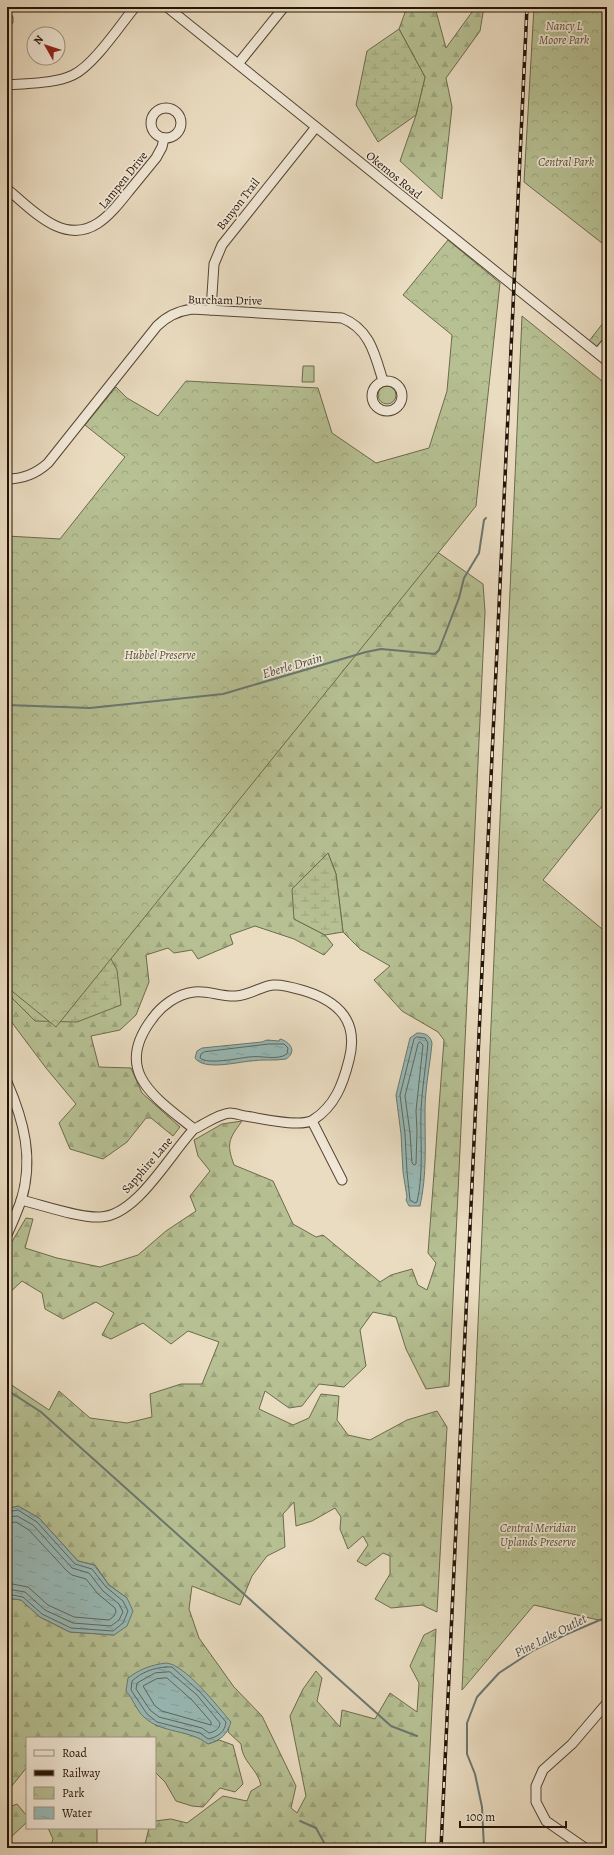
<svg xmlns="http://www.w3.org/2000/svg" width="614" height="1855" viewBox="0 0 614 1855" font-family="Alegreya,serif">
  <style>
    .grass { fill: url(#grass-tufts); stroke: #6d6a4c }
    .forest { fill: url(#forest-firs); stroke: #6d6a4c }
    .wetland { fill: url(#wetland-marsh); stroke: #6d6a4c }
    .park { fill: url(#park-crowns); stroke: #6d6a4c }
    .pitch { fill: #b6c093; stroke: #6d6a4c }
    .water { fill: url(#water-ripples); stroke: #6a7770 }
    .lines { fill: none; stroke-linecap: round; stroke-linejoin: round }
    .shore { stroke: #5e665e; stroke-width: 1 }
    .stream { stroke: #6a7770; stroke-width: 2 }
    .minor-casing { stroke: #564534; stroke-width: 11 }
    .minor { stroke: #f1e8d7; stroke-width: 9 }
    .rail-casing { stroke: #241305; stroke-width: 3.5 }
    .rail { stroke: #f1e8d7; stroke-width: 2; stroke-dasharray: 6; stroke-linecap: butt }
    .labels { text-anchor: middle; stroke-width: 3.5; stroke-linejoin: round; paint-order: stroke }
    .park-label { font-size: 12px; font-style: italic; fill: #575037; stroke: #f1e8d7 }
    .street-label { font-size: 12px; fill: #241305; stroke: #f1e8d7 }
    .water-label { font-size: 13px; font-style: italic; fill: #4d4d43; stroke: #f1e8d7 }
  </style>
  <defs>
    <pattern id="grass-tufts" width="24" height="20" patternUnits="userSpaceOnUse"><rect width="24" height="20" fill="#b6c093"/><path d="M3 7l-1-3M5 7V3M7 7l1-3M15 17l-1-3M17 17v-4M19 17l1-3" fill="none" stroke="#9ca47d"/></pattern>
    <pattern id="forest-firs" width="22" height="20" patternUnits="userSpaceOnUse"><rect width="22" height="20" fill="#b6c093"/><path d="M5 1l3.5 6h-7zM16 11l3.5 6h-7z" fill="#9ca47d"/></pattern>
    <pattern id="wetland-marsh" width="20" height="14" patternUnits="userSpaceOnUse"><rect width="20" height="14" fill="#b6c093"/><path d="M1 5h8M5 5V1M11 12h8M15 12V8" fill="none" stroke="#9ca47d"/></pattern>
    <pattern id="park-crowns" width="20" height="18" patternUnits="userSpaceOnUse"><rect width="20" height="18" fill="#b6c093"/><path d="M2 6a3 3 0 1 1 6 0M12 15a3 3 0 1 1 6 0" fill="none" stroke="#9ca47d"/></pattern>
    <pattern id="water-ripples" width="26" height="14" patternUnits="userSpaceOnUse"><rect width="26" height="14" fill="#98bab7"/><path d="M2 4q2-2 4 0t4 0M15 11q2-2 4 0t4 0" fill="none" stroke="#839f9c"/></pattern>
  </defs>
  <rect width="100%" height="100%" fill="#eadcc1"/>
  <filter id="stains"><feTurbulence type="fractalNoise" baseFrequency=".005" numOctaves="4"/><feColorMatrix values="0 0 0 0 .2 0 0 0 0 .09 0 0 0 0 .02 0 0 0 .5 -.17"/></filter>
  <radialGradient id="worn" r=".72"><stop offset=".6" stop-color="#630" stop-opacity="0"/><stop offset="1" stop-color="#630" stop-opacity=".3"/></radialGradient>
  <circle class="grass" cx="387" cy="395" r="9"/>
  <g class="forest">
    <path d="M407 7H436V11L446 48 472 12 484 7 480 31 446 78 452 107 442 199 400 161 416 115 425 77 399 29Z"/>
    <path d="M7 8 13 17V23L7 25Z"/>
    <path d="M353 493 483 584 485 612 449 1386 426 1389 406 1349 396 1317 373 1312 360 1330 366 1366 344 1387 319 1384 302 1406 289 1408 265 1391 259 1409 293 1425 309 1418 321 1394 339 1396 337 1420 348 1435 370 1440 407 1420 437 1411 447 1427 437 1612 422 1605 391 1608 375 1599 390 1574V1556L383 1553 366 1566 357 1561 368 1545 363 1536 348 1549 340 1529 341 1517 335 1508 312 1521 296 1526 294 1502 283 1514 285 1547 267 1556 252 1576 240 1605 192 1586 189 1609 199 1638 234 1687 262 1716 296 1786 291 1808 297 1813 306 1796 290 1716 303 1689 316 1671 322 1678 317 1701 340 1727 342 1710 375 1719 390 1693 417 1712 419 1683 410 1666 424 1635 436 1629 425 1848H144L149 1828H155V1821L171 1819 187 1823 223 1796 247 1801 251 1791 261 1785C257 1768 242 1762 241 1744L228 1732 230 1722 127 1691 155 1725 199 1737 208 1744 219 1740 233 1745 243 1784 235 1792 220 1788 203 1807 192 1806 176 1801 165 1782 155 1772V1738H27V1767L7 1792V1598L21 1600 40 1617 70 1632 114 1635 127 1598 109 1585 95 1565 78 1561 39 1518 18 1506 7 1509V1382L49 1410 59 1391 90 1418 127 1423 152 1417 150 1394 181 1384H202L219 1342 188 1331 171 1344 143 1323 111 1339 102 1335 114 1313 96 1302 63 1319 45 1309 42 1293 22 1281 7 1295V1250L26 1218 33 1219 25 1248 57 1258 100 1267 138 1255 166 1231 196 1211 190 1196 210 1171 198 1156 194 1140 222 1124 242 1121C229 1139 226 1143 234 1165L273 1181 293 1224 316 1237 323 1235 380 1282 391 1275 412 1269 418 1285 427 1290 436 1263 428 1253 444 1040 438 1032 402 1011 374 980 390 966 360 949 343 932 336 874 328 853 294 919 325 935 333 945 324 955 294 939 255 926 230 935 233 944 198 959 192 950 174 953 168 948 146 955 149 982 136 1015 120 1030 91 1036 99 1067 131 1068 142 1093 180 1127 173 1136 151 1118H146L127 1142 103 1159 70 1149 59 1123 76 1104 46 1068 7 1016V541L35 578Z"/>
    <path d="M17 1804 27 1816V1822L10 1838 14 1848H7V1808Z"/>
    <path d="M48 1828H97V1843L102 1848H50L53 1839Z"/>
  </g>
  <g class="wetland">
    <path d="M399 29 425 77 416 115 378 142 356 105 367 51Z"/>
    <path d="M328 853 336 874 343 932 325 935 294 919 292 889Z"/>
    <path d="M7 919 92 924 117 970 121 1005 77 1022 35 1021 12 998 7 981Z"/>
  </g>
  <g class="park">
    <path d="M534 7H607V247L524 182Z"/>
    <path d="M448 240 500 283 476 506 56 1027 7 987V536L60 539 125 457 85 425 116 387 127 398 158 416 186 381 318 388 332 433 376 463 429 448 447 391 452 335 403 295Z"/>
    <path d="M522 316 607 385V800L543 880 607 933V1622L534 1605 462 1690Z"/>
    <path d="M607 318V356L589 341Z"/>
  </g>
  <path class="pitch" d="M303 366H314V382H302Z"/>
  <g class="water">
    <path d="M417 1033C425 1033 430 1035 432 1043 430 1065 425 1088 425 1111 425 1143 427 1175 420 1206H409L406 1200 407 1197 403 1172 401 1134 396 1095 410 1038Z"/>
    <path d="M280 1039C291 1042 297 1052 286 1059 274 1061 263 1059 251 1061 237 1062 204 1071 195 1058L197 1051 202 1048 262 1042 267 1040 279 1041Z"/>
    <path d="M18 1506 39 1518 78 1561 94 1565 109 1585 127 1598 133 1611 127 1626 114 1635 70 1632 40 1617 21 1600 7 1598V1509Z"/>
    <path d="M166 1663C185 1664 218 1707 231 1722 226 1736 222 1739 208 1744 189 1729 162 1734 144 1717 137 1711 133 1699 126 1691L128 1678C140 1669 151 1665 166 1663Z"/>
  </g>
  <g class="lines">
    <g class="shore">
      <path d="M417 1037 425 1038 428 1043C426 1066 422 1088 421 1110 420 1141 424 1172 417 1202L415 1203 410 1200 407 1172 405 1134 400 1095 414 1039Z"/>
      <path d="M420 1042 423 1045 416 1111 417 1131 416 1164 414 1165 412 1163 410 1133 405 1096 418 1044Z"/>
      <path d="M269 1044H284L288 1048 287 1054C277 1061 261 1055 249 1057 239 1058 208 1065 200 1058L201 1054 204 1052Z"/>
      <path d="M7 1512 18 1510 37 1522 75 1564 92 1569 106 1587 123 1601 128 1611 123 1623 113 1631 71 1628 42 1614 23 1597 7 1594"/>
      <path d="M7 1517 17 1516 33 1525 72 1568 89 1573 103 1591 119 1604 123 1612 119 1620 111 1626 73 1623 45 1610 25 1592 7 1589"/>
      <path d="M7 1523 16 1522 29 1530 67 1571 72 1575 86 1579 98 1594 115 1608 116 1612 114 1616 109 1620 74 1617 48 1605 28 1587 7 1583"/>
      <path d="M166 1667H172L200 1692 226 1722C225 1732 218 1737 208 1739L200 1733 157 1722 147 1714 131 1690 132 1681C142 1672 153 1668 166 1667Z"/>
      <path d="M170 1672 197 1695 220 1723C220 1729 214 1732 209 1733L202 1728 159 1717 150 1710 136 1689 137 1683 155 1673Z"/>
      <path d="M167 1678 192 1700 211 1722V1725L162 1711 155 1706 143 1686 156 1679Z"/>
    </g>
    <g class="stream">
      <path d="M7 705 90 708 223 694 366 652 381 649 435 654 439 650 459 598 464 578 479 553 484 520 486 518"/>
      <path d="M7 1390 41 1412 391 1726 417 1736"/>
      <path d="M300 1821 316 1828 327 1848"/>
      <path d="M484 1848 482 1807 475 1774 467 1754V1723L477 1697 499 1673 534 1650 567 1634 607 1617"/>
    </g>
    <defs>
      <g id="minor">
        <path d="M167 7 607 361"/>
        <path d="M238 64 284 7"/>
        <path d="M7 85C28 83 54 84 73 75 94 65 120 25 135 7"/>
        <circle cx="166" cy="123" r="15"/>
        <path d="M7 189C22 201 38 218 56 226 90 241 110 215 129 191 138 180 147 169 156 158L162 147 164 138"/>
        <path d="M211 310 214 264 222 245 316 127"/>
        <path d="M598 353 607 342"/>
        <circle cx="387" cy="396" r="15"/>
        <path d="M7 479C23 479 36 474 48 463L157 326C167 316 178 311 192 309L342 318C370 329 375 355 383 381"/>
        <path d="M7 1082C24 1121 34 1159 21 1201 17 1212 12 1224 7 1235"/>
        <path d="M312 1121 342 1180"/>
        <path d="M21 1200C42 1205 79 1218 100 1217 137 1216 170 1154 194 1129 156 1098 112 1072 152 1019 161 1006 177 994 194 992 208 990 221 997 236 996 250 995 262 986 273 985 283 984 295 988 305 991 340 1002 359 1022 349 1060 343 1084 335 1106 313 1120 300 1128 260 1118 245 1116 240 1115 234 1113 230 1113 218 1114 205 1124 194 1129"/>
        <path d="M585 1848 546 1821 536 1802V1786L543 1770 572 1744 607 1703"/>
      </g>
    </defs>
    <use href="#minor" class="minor-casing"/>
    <use href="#minor" class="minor"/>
    <defs>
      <path id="rail" d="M441 1848 527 7"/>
    </defs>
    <use href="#rail" class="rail-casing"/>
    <use href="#rail" class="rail"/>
  </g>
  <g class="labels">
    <g class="park-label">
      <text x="564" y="30">Nancy L<tspan x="564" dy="14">Moore Park</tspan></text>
      <text x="566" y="166">Central Park</text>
      <text x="160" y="659">Hubbel Preserve</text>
      <text x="538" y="1532">Central Meridian<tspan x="538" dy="14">Uplands Preserve</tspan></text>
    </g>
    <g class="street-label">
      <text transform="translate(394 175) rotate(39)" y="4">Okemos Road</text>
      <text transform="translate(123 180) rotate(-51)" y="4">Lampen Drive</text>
      <text transform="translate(238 204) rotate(-52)" y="4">Banyon Trail</text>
      <text transform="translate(225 300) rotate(1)" y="4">Burcham Drive</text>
      <text transform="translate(147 1165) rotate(-49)" y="4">Sapphire Lane</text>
    </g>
    <g class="water-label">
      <text transform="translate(292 665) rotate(-16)" y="5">Eberle Drain</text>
      <text transform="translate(550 1635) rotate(-27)" y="5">Pine Lake Outlet</text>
    </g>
  </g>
  <rect width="614" height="1855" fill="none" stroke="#eadcc1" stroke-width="24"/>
  <rect x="8" y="8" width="598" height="1839" fill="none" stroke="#241305" stroke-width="2"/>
  <rect x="12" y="12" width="590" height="1831" fill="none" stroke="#241305"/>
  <rect x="26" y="1737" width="130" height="92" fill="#f1e8d7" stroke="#9f9383"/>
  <rect x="34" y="1750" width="20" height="6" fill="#f1e8d7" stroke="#9f9383"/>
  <text x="62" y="1757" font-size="12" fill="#241305">Road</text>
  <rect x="34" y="1770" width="20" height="6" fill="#241305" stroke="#9f9383"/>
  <text x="62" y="1777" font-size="12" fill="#241305">Railway</text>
  <rect x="34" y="1787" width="20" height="12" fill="url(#park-crowns)" stroke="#9f9383"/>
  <text x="62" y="1797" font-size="12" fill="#241305">Park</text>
  <rect x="34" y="1807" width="20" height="12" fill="url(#water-ripples)" stroke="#9f9383"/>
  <text x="62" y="1817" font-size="12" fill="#241305">Water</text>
  <g transform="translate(46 46) rotate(309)"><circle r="19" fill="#f1e8d7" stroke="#9f9383"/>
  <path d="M0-3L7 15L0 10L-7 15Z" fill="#8f2418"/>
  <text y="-6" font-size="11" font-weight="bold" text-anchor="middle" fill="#241305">N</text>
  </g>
  <path d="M460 1821v6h106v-6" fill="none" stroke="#241305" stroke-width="2"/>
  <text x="466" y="1821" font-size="12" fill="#241305" stroke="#f1e8d7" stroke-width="3" paint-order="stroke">100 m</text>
  <rect width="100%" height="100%" filter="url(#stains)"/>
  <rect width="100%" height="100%" fill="url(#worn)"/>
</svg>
